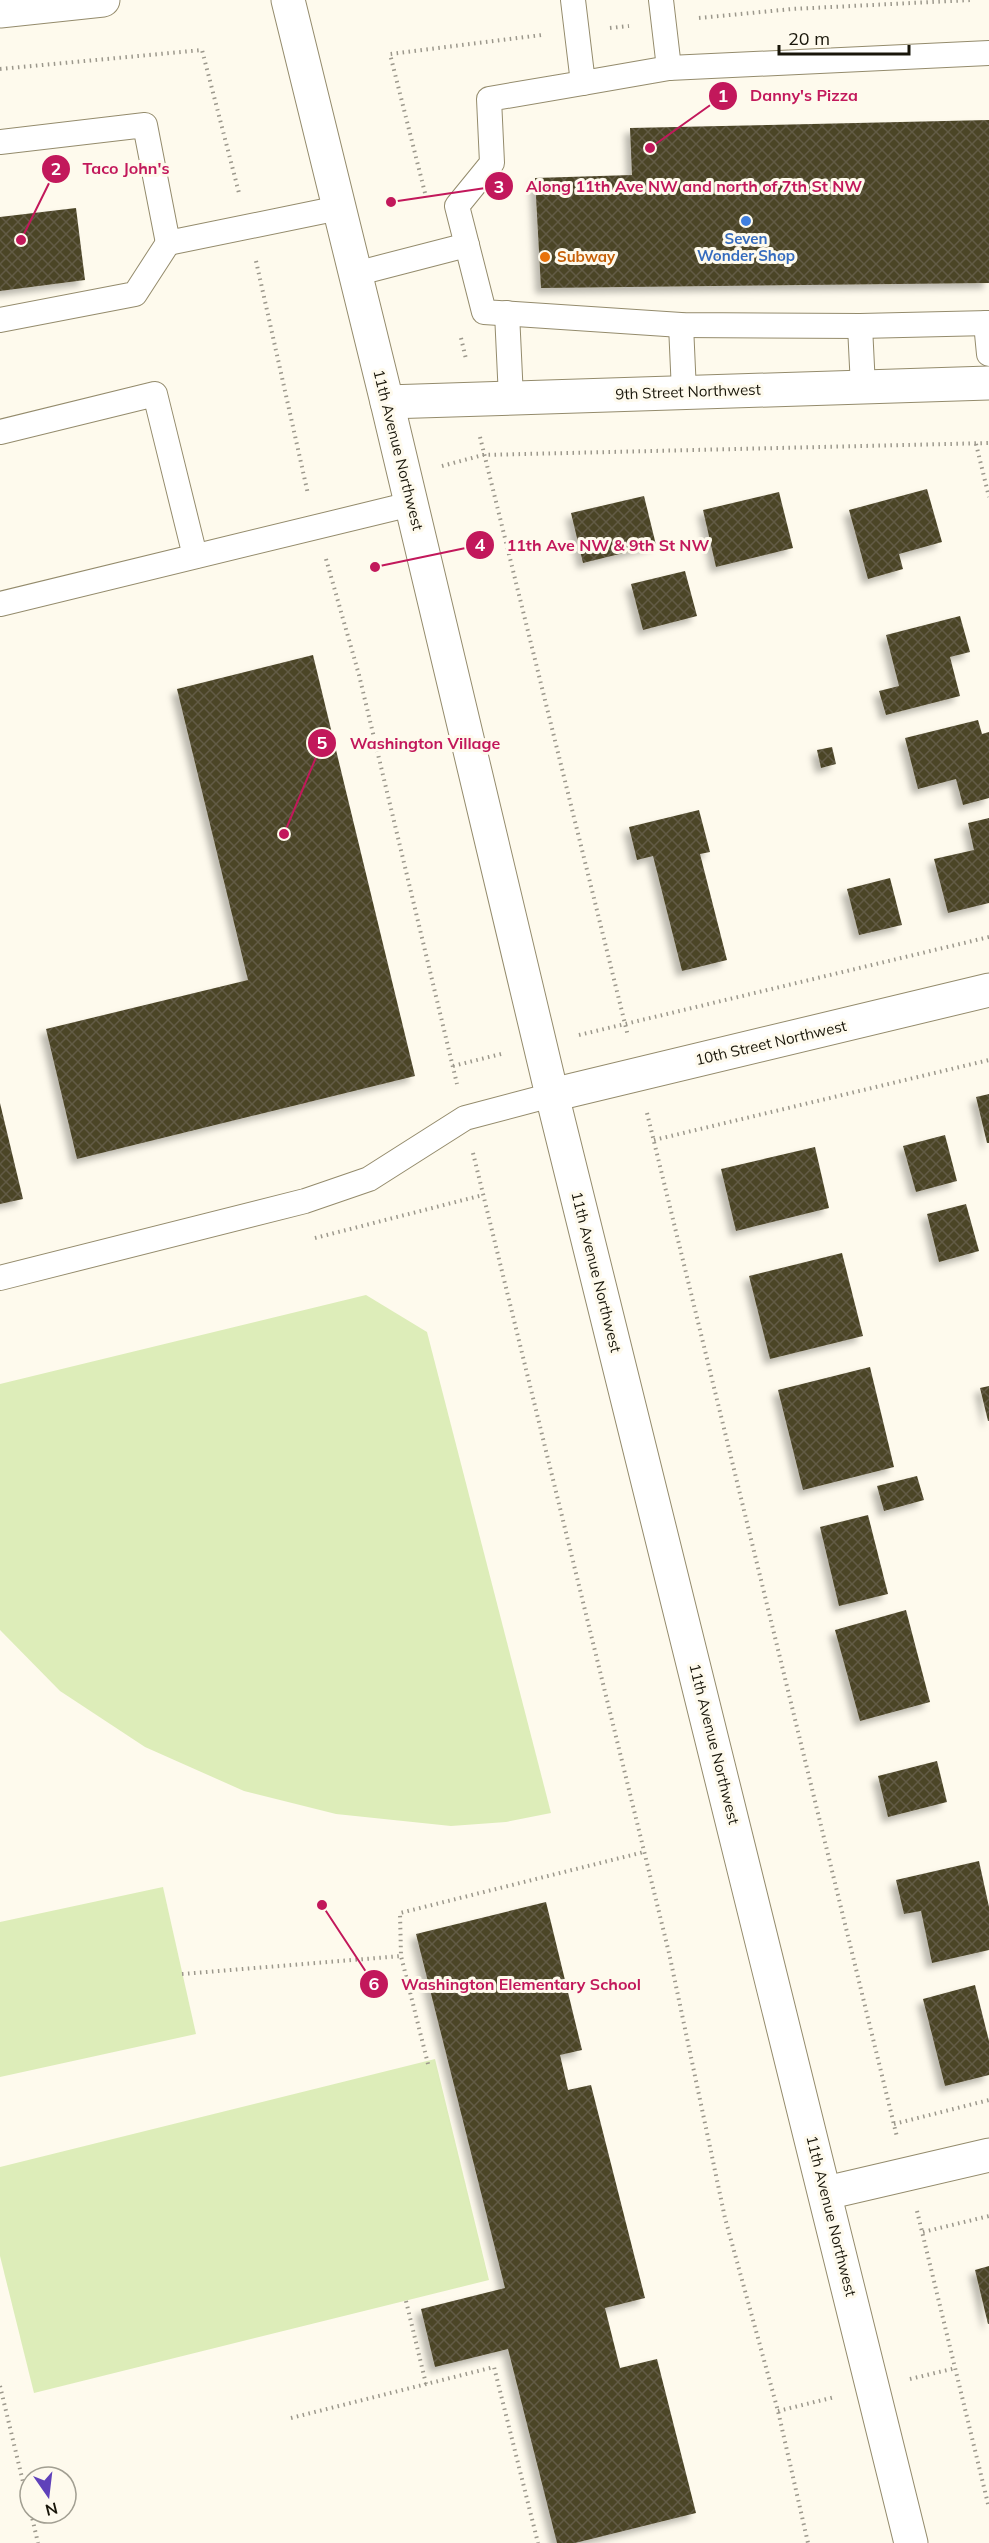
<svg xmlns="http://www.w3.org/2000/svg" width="989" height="2543" viewBox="0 0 989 2543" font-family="Mulish,sans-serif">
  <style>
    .park { fill: #ddedb9 }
    .building { fill: url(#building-cross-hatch); filter: url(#shadow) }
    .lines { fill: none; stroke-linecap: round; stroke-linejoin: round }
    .service-casing { stroke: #948b6c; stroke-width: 26 }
    .minor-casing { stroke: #948b6c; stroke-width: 35 }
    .secondary-casing { stroke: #948b6c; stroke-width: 35 }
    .path { stroke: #9c988c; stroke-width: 4; stroke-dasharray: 1.5 4.5; stroke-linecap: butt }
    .service { stroke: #fff; stroke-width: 24 }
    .minor { stroke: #fff; stroke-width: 33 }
    .secondary { stroke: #fff; stroke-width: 33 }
    .shop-dot { fill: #3f7fe0; stroke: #fefaed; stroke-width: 2 }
    .food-dot { fill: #e8710a; stroke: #fefaed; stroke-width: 2 }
    .labels { text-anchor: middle; stroke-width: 6; stroke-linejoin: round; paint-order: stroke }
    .shop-label { font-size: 15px; font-weight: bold; fill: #366cbe; stroke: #fefaed }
    .food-label { font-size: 15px; font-weight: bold; fill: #c56008; stroke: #fefaed; text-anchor: start }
    .street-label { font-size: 15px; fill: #19160a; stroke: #fefaed }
    .leader { fill: none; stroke: #c2185b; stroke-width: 2 }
    .callout-dot { fill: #c2185b; stroke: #fefaed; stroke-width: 2 }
    .mark-label { font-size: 18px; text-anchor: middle; font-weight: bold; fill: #fff }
    .callout-label { font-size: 16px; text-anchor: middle; font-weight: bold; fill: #c2185b; stroke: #fefaed; stroke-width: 6; stroke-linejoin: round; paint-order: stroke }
  </style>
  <defs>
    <pattern id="building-cross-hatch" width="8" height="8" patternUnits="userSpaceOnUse" patternTransform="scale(1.5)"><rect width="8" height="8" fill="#4c4428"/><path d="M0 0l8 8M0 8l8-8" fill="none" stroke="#625b44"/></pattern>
    <filter id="shadow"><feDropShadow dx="-5.5" dy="5.5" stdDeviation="3" flood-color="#0004"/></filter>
  </defs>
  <rect width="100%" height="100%" fill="#fefaed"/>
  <g class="park">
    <path d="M366 1295 427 1332 551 1813 506 1822 451 1826 336 1814 244 1791 145 1747 60 1691 0 1630V1384Z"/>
    <path d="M163 1887 196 2034 0 2077V1922Z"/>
    <path d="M435 2059 489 2280 34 2393 0 2256V2167Z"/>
  </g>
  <g class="building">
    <path d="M989 120V283L541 288 535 178 632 175 630 128Z"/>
    <path d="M76 208 85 280 0 291V217Z"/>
    <path d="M927 489 942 542 899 554 903 569 868 579 849 510Z"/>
    <path d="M779 492 793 548 716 567 703 510Z"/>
    <path d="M644 496 656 545 583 563 571 513Z"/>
    <path d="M685 571 697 616 643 630 631 584Z"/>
    <path d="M960 616 970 652 950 657 960 696 886 715 879 691 899 686 886 635Z"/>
    <path d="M313 655 415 1076 77 1159 46 1029 248 980 177 689Z"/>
    <path d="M978 720 982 734 989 732V798L963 805 956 779 918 789 905 738Z"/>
    <path d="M832 747 836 764 821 768 817 750Z"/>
    <path d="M699 810 710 852 700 854 727 960 682 971 653 856 637 860 629 827Z"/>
    <path d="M989 818V903L948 913 934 859 974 850 968 823Z"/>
    <path d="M890 878 902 925 859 935 847 889Z"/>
    <path d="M989 1094V1143H987L976 1097Z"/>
    <path d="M0 1103 23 1199 0 1204Z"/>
    <path d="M945 1135 957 1181 916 1192 903 1146Z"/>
    <path d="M815 1147 829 1208 736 1231 721 1169Z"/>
    <path d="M966 1204 979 1251 939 1262 927 1214Z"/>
    <path d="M842 1253 863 1336 770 1359 749 1276Z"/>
    <path d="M870 1367 894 1467 803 1490 778 1390Z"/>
    <path d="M989 1386V1421H988L980 1388Z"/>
    <path d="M917 1476 924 1500 884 1511 877 1486Z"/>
    <path d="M868 1515 888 1594 839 1606 820 1527Z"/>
    <path d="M906 1610 930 1702 860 1721 835 1630Z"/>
    <path d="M937 1761 947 1802 888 1817 878 1776Z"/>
    <path d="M979 1861 989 1907V1950L932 1963 921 1911 904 1914 896 1880Z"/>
    <path d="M546 1902 582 2050 560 2055 568 2090 591 2085 645 2298 605 2308 620 2368 657 2359 696 2513 575 2543H557L508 2349 435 2367 421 2309 505 2288 416 1934Z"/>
    <path d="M975 1985 989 2041V2075L945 2086 923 1999Z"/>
    <path d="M989 2266V2324H988L975 2270Z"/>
  </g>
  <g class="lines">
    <defs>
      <g id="service">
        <path d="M573 0 583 83 669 68 989 53"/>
        <path d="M661 0 669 68"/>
        <path d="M583 83 489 99 492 163 457 206 484 312 681 325 860 326 989 323"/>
        <path d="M0 142 145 125 168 243 339 208"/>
        <path d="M355 274 467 245"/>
        <path d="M507 313 511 398"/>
        <path d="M0 320 135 294 168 243"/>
        <path d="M986 323 989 354"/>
        <path d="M681 325 684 392"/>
        <path d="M860 326 863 387"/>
        <path d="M0 432 155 394 195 556"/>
        <path d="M0 604 411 504"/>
        <path d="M0 1278 305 1201 369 1179 465 1118 552 1095"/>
      </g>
      <g id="minor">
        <path d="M387 402 989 383"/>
        <path d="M552 1095 989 990"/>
        <path d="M826 2193 989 2155"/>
      </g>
      <g id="secondary">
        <path d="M288 0 387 402 552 1095 911 2543"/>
        <path d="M0 11 103 0"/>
      </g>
    </defs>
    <use href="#service" class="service-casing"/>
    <use href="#minor" class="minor-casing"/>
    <use href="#secondary" class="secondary-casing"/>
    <g class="path">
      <path d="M699 18 792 9 971 0"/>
      <path d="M610 28 629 26"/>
      <path d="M0 69 202 50 239 193"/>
      <path d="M425 193 390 54 542 35"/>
      <path d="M256 261 308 494"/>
      <path d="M461 338 466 359"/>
      <path d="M480 437 628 1036"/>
      <path d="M976 444 989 497"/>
      <path d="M442 466 483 455 989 443"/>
      <path d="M326 559 359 675 457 1084"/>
      <path d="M579 1035 989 937"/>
      <path d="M453 1066 501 1054"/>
      <path d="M647 1113 897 2137"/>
      <path d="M654 1140 989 1060"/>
      <path d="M473 1153 669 1953 725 2218 778 2411 808 2543"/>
      <path d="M315 1238 483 1195"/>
      <path d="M182 1974 401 1956"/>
      <path d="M428 2064 401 1956 400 1913 644 1852"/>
      <path d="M894 2124 989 2100"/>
      <path d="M917 2211 989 2508"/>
      <path d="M923 2232 989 2216"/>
      <path d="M406 2301 426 2384"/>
      <path d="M910 2379 956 2368"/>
      <path d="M0 2386 30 2511"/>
      <path d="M778 2411 835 2397"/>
      <path d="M291 2418 494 2367 538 2543"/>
      <path d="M31 2513 38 2543"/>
    </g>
    <use href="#service" class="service"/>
    <use href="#minor" class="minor"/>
    <use href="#secondary" class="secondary"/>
  </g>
  <circle class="shop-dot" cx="746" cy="221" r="6"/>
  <circle class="food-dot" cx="545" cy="257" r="6"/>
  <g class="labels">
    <g class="shop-label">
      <text x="746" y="244">Seven<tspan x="746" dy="17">Wonder Shop</tspan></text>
    </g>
    <g class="food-label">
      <text x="557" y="262">Subway</text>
    </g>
    <g class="street-label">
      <text transform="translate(688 392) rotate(-2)" y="5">9th Street Northwest</text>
      <text transform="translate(398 450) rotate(76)" y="5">11th Avenue Northwest</text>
      <text transform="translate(771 1043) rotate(-13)" y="5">10th Street Northwest</text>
      <text transform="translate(596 1272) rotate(76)" y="5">11th Avenue Northwest</text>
      <text transform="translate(714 1744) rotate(76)" y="5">11th Avenue Northwest</text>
      <text transform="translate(831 2216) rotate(76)" y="5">11th Avenue Northwest</text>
    </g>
  </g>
  <path class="leader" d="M650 148L723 96M21 240L56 169M391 202L499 186M375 567L480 545M284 834L322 743M322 1905L374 1984"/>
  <g class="callout-dot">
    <circle cx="650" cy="148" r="6"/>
    <circle cx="21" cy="240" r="6"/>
    <circle cx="391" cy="202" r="6"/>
    <circle cx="375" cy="567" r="6"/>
    <circle cx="284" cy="834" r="6"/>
    <circle cx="322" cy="1905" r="6"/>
    <circle cx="723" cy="96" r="15"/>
    <circle cx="56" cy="169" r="15"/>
    <circle cx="499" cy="186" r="15"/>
    <circle cx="480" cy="545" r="15"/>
    <circle cx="322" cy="743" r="15"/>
    <circle cx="374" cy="1984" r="15"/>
  </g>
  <g class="mark-label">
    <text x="723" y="102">1</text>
    <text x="56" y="175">2</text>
    <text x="499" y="193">3</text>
    <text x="480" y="551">4</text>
    <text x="322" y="749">5</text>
    <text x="374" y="1990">6</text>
  </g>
  <g class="callout-label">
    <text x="804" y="101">Danny's Pizza</text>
    <text x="126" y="174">Taco John's</text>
    <text x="694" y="192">Along 11th Ave NW and north of 7th St NW</text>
    <text x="608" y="551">11th Ave NW &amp; 9th St NW</text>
    <text x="425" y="749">Washington Village</text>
    <text x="521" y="1990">Washington Elementary School</text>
  </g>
  <g transform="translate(48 2495) rotate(166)"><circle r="28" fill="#fefaed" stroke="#a29f92" stroke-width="1.5"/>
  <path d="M0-4.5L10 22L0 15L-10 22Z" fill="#5f41ba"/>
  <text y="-9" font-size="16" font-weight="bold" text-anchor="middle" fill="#19160a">N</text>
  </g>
  <path d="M779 45v9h130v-9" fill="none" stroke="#19160a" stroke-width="3"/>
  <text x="788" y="45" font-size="18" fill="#19160a" stroke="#fefaed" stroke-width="4.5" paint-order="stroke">20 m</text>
</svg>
